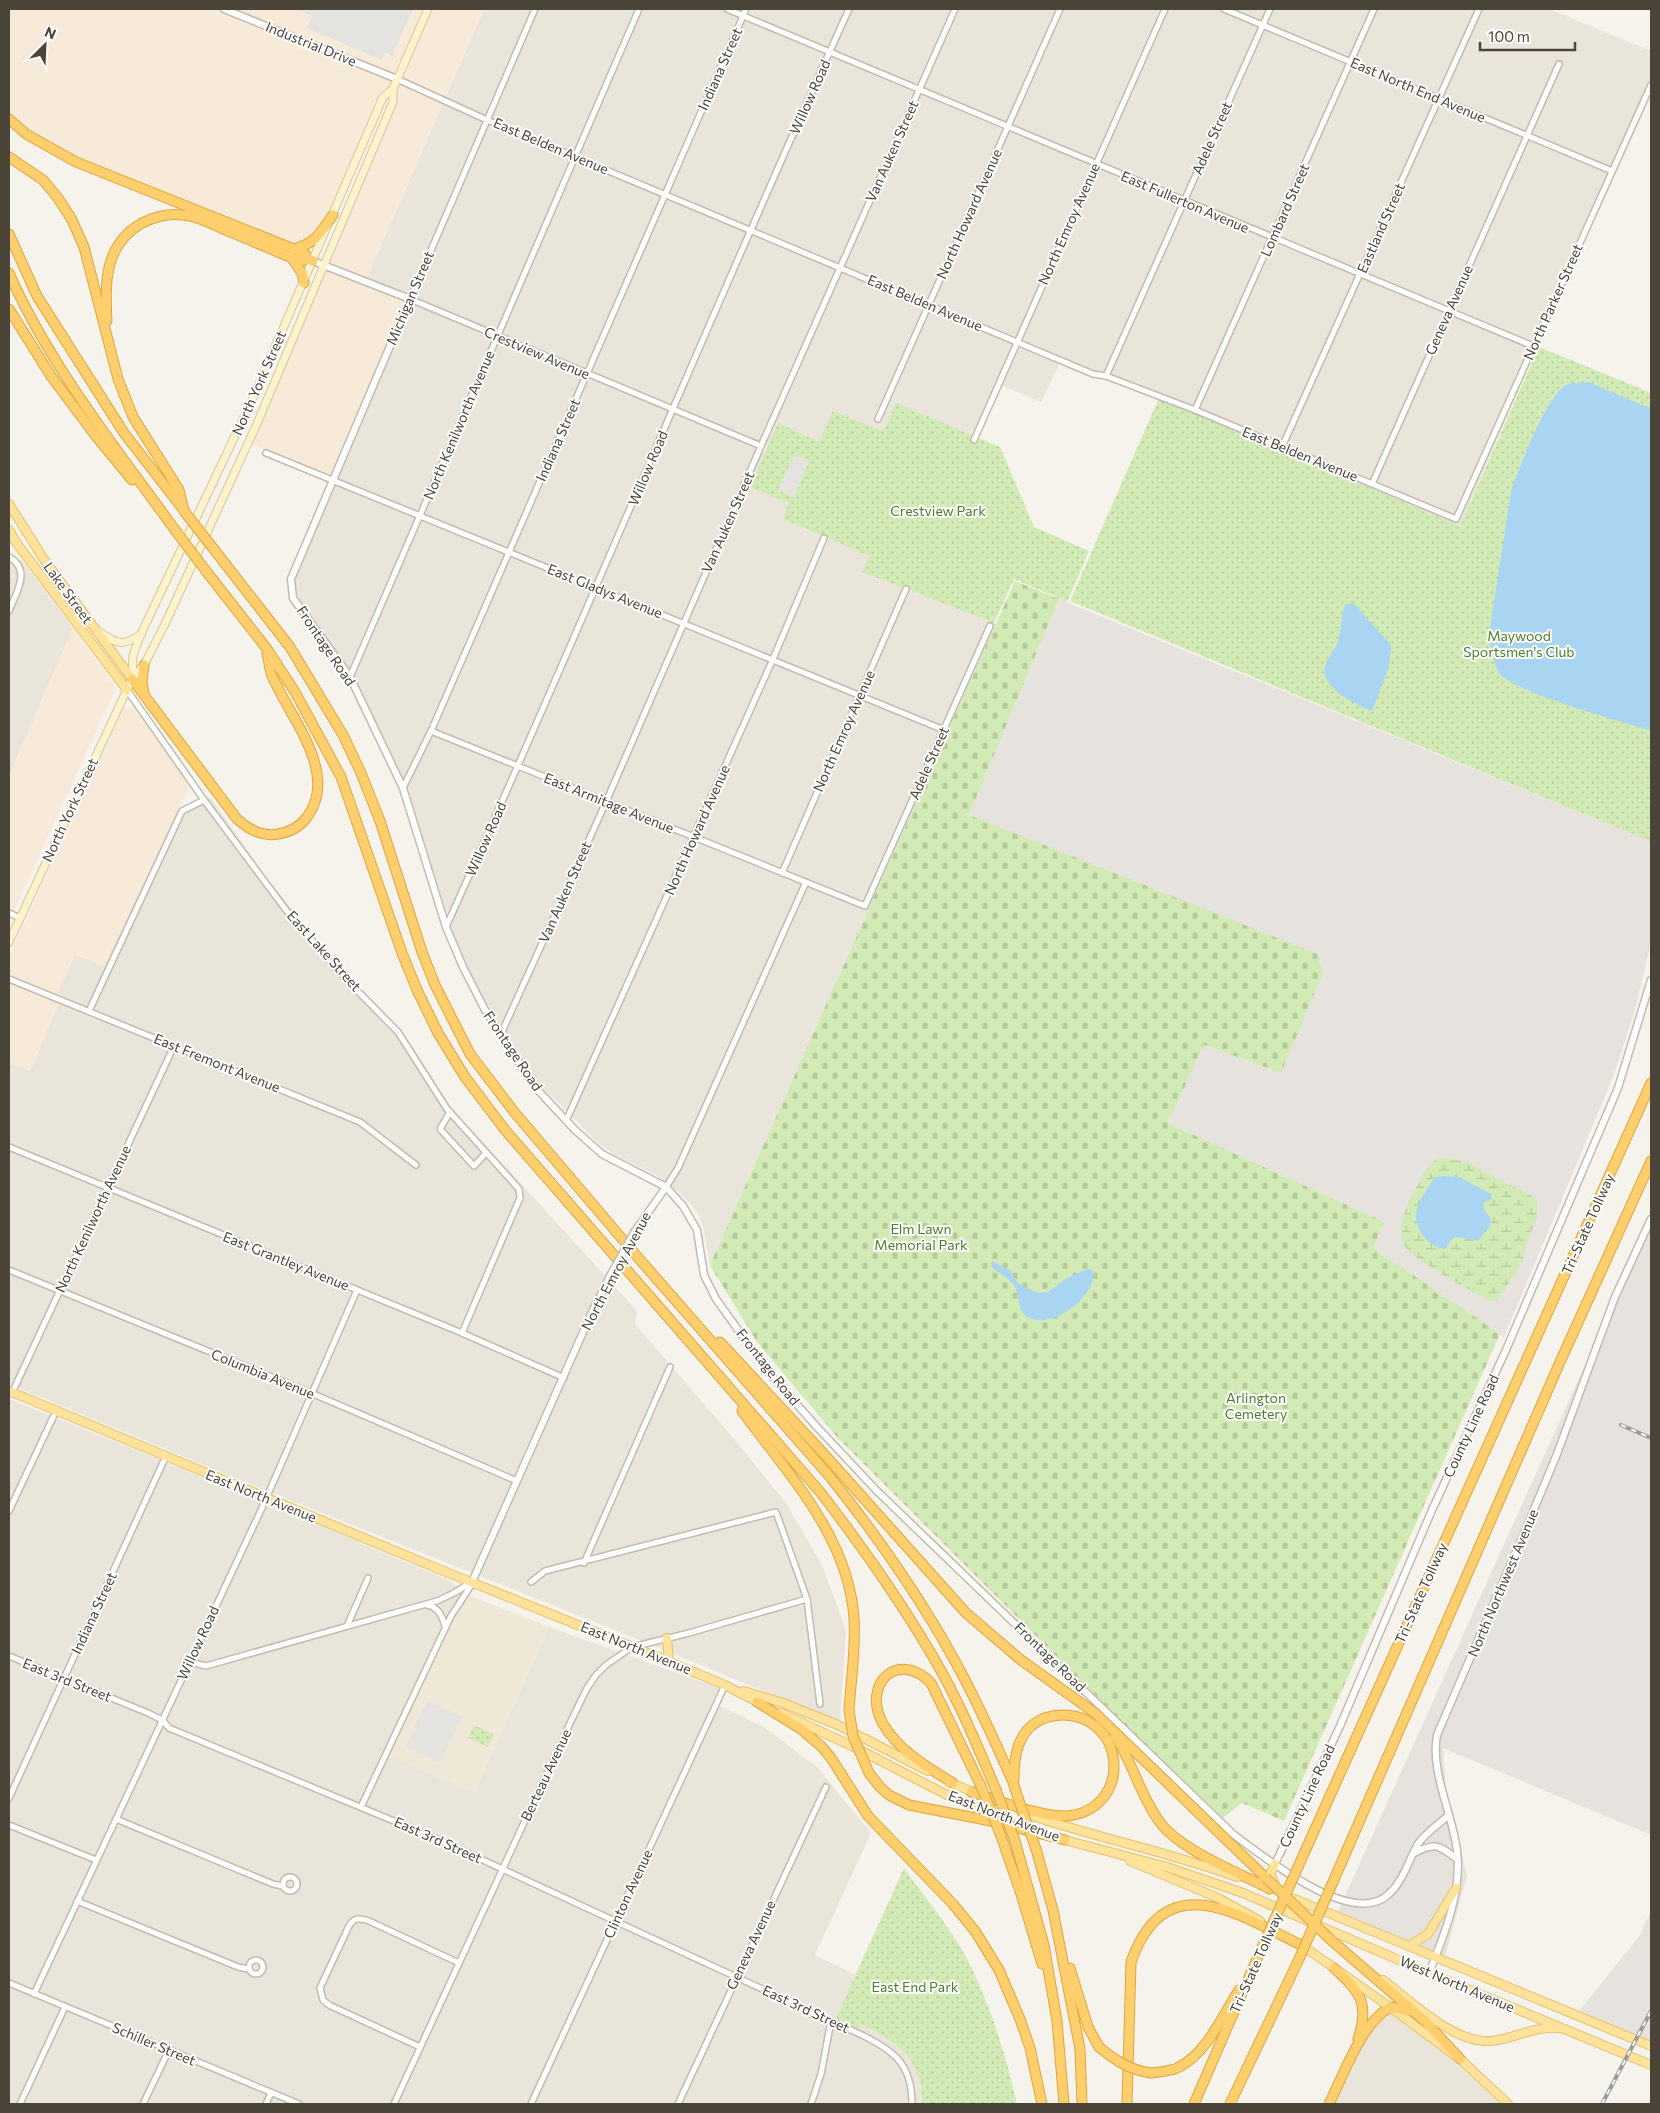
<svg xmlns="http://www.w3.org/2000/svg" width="1660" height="2113" viewBox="0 0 1660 2113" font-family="Commissioner,sans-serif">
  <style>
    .residential { fill: #eae5da }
    .commercial { fill: #f7ead8 }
    .industrial { fill: #e6e2dd }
    .education { fill: #efe8d6 }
    .wetland { fill: url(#wetland-marsh) }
    .cemetery { fill: url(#cemetery-stones) }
    .park { fill: url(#park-dots) }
    .parking { fill: #e5e3e0 }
    .water { fill: #a9d4f2 }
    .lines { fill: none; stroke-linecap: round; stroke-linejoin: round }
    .minor-casing { stroke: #c2bbae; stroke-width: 8 }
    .tertiary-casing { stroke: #c2bbae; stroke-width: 9 }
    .secondary-casing { stroke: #d6c79b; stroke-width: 9 }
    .primary-casing { stroke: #e6c16a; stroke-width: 10 }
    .motorway-casing { stroke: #e0a43c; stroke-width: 11 }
    .minor { stroke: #fff; stroke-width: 5 }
    .tertiary { stroke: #fff; stroke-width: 6 }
    .secondary { stroke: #fff3cd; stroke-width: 7 }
    .primary { stroke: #ffe39c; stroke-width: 8 }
    .motorway { stroke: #ffcf6e; stroke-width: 9 }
    .rail-casing { stroke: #9a9a9a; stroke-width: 4 }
    .rail { stroke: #fff; stroke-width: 2; stroke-dasharray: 5.5; stroke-linecap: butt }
    .tertiary-bridge-casing { stroke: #c2bbae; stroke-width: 9; stroke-linecap: butt }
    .motorway-bridge-casing { stroke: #e0a43c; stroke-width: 11; stroke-linecap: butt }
    .tertiary-bridge { stroke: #fff; stroke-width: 6 }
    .motorway-bridge { stroke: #ffcf6e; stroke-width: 9 }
    .labels { text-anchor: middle; stroke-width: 4; stroke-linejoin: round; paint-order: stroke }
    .street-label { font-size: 14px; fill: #4b4439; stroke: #fff }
    .park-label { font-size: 14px; fill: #4a7f2a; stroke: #fff }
  </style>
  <defs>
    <pattern id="wetland-marsh" width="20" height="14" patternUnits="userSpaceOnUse" patternTransform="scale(1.25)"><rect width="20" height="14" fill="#d2eab5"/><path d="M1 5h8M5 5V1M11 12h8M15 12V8" fill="none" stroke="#b6ca9c"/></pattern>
    <pattern id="cemetery-stones" width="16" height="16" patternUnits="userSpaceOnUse" patternTransform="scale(1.25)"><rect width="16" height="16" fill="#d2eab5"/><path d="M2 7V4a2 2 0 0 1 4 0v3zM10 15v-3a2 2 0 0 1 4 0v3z" fill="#b6ca9c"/></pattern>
    <pattern id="park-dots" width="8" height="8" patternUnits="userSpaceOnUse" patternTransform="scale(1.25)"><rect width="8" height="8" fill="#d2eab5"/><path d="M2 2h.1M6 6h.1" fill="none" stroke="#b6ca9c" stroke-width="1.8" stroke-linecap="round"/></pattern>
  </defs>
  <rect width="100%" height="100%" fill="#f6f3ec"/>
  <g class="residential">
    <path d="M484 9H1549L1651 51V94L1536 349 1460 526 1106 376 1060 363 1041 402 996 383 974 436 883 431 834 411 820 443 778 424 768 446 366 280Z"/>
    <path d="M412 303 766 452 751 487 789 503 783 519 869 556 862 572 996 624 710 1265 703 1227 699 1215 689 1202 676 1190 654 1174 612 1153 596 1141 559 1103 534 1081 505 1035 472 977 451 928 408 790 356 680 300 600 294 589V581L302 560Z"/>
    <path d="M9 555 22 561 73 628 9 776Z"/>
    <path d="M210 797 269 881 342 970 402 1031 451 1107 637 1311 635 1324 734 1439 786 1503 823 1567 846 1631 840 1723 667 1651 255 1486 9 1384V1066L10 1063 30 1071 62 996 57 993 75 954 104 966 175 815Z"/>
    <path d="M9 1399 252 1497 448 1580 469 1595 387 1755 474 1792 549 1627 719 1688 712 1702 764 1727 818 1768 871 1833 815 1955 856 1975 836 2018 858 2028 860 2023 880 2033 902 2048 914 2064 919 2075 922 2104H9Z"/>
    <path d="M1389 2010 1442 2051 1499 2103 1333 2104 1361 2046 1379 2019Z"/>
  </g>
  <g class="commercial">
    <path d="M9 9H427L319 255 208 209 83 160 45 141 11 117 9 114Z"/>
    <path d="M431 9H484L444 99 400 78Z"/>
    <path d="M397 82 443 102 366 280 321 262Z"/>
    <path d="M322 267 406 301 331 477 248 443Z"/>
    <path d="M73 628 116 688 14 911 9 908V776Z"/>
    <path d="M134 706 190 785 104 966 75 955 57 993 62 996 30 1071 10 1063 9 1066V957L124 708Z"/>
  </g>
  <g class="industrial">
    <path d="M1059 599 1651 842V943L1635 1010 1613 1077 1504 1337 1373 1248 1384 1222 1168 1123 1204 1045 1281 1073 969 815Z"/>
    <path d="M1651 1219V1835L1443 1748 1446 1789 1467 1876 1444 1960 1336 1916Z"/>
    <path d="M1651 1910V2046L1576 2015 1641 1934Z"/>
  </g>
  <path class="education" d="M469 1595 549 1627 474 1792 387 1756 452 1617Z"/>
  <path class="wetland" d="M1443 1158 1467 1162 1537 1199V1217L1526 1244 1523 1261 1497 1301 1492 1302C1475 1293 1409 1259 1403 1243 1397 1226 1408 1202 1416 1188 1423 1177 1428 1160 1443 1158Z"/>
  <path class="cemetery" d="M1015 581 1059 599 969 815 1317 954 1323 973 1281 1073 1204 1045 1168 1123 1384 1222 1373 1248 1500 1334 1284 1821 1242 1803 1223 1818 1102 1702 837 1437 757 1342 710 1265Z"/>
  <g class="park">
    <path d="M1539 347 1651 393V842L1070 601 1159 398 1460 526Z"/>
    <path d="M896 403 1000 447 1034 527 1089 551 1067 602 1014 579 994 623 862 572 869 556 783 519 789 503 750 487 778 423 819 442 833 411 883 431Z"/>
    <path d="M474 1725 494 1734 488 1747 468 1738Z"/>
    <path d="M904 1868C928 1902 957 1935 974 1973 993 2015 1007 2059 1017 2104H922C922 2058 899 2042 860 2024L858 2028 836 2018Z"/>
  </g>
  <g class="parking">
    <path d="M296 9H413L392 56 385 52 382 60 307 28 312 16Z"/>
    <path d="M794 455 809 461 794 497 778 490Z"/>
    <path d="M1322 1008 1355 1021 1351 1031 1318 1018Z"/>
    <path d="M427 1701 462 1717 440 1763 406 1747Z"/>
  </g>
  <g class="water">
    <path d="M1589 382 1651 409V730C1624 723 1515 692 1500 674 1494 666 1490 644 1489 634L1511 492C1517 471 1548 394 1566 385 1572 382 1582 383 1589 382Z"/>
    <path d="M1353 603 1391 645 1389 667 1372 711C1356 705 1320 688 1325 666 1327 659 1333 653 1336 646 1341 635 1341 619 1344 607L1347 604Z"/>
    <path d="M1442 1176 1459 1177 1491 1194V1200L1484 1202C1482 1211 1487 1212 1491 1220L1490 1226 1479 1240C1464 1242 1454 1228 1446 1249 1428 1248 1412 1227 1417 1209 1420 1198 1428 1188 1434 1178Z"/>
    <path d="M992 1261 1011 1271 1017 1282 1024 1287 1038 1293 1048 1292 1067 1278 1088 1269 1093 1271C1097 1295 1054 1329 1030 1318 1015 1311 1021 1296 1014 1285 1009 1278 999 1273 993 1268L991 1265Z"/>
  </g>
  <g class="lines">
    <defs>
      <g id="minor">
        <path d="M535 9 410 299 761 446"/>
        <path d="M727 9 1533 346"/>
        <path d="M1224 9 1612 171"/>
        <path d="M397 79 487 120 1093 374 1106 376 1195 410 1456 519 1651 85"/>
        <path d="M1106 376 1270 9"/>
        <path d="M1195 410 1374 9"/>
        <path d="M878 419 1060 9"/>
        <path d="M974 440 1165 9"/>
        <path d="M1282 447 1479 9"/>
        <path d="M266 453 944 730"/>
        <path d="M1372 484 1559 64"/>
        <path d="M9 557C32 570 16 593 9 611"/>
        <path d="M350 677 639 9"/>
        <path d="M127 690 204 800 286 910 339 972 398 1032 447 1109 519 1189 520 1198 462 1333"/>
        <path d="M431 731 865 906 990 626"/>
        <path d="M403 788 431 731 746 9"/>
        <path d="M782 873 906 589"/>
        <path d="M9 913 20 918"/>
        <path d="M446 927C584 622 711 313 849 9"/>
        <path d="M9 979 360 1122 416 1165"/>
        <path d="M89 1011 182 811 204 800"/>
        <path d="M501 1034 606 802 761 446 955 9"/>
        <path d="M450 1112 440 1129 474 1166 486 1153"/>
        <path d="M566 1121 773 659 824 538"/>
        <path d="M9 1147 462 1333 564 1378"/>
        <path d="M666 1187 678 1168 806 882"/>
        <path d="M9 1270 311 1393 517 1481"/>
        <path d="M12 1393 174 1046"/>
        <path d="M9 1511 56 1411"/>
        <path d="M584 1563 670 1367"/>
        <path d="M531 1582 545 1571 776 1512 807 1599 820 1704"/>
        <path d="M427 1605C438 1607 443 1617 445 1627"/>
        <path d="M347 1626 368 1578"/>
        <path d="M9 1656 148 1713 162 1720 169 1728 435 1838 864 2036C896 2052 912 2066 912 2104"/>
        <path d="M190 1662 206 1666 437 1601 454 1593 472 1582"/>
        <path d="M9 1798 166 1456"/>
        <path d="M361 1807 451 1616 472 1584"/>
        <path d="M116 1819 273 1884 283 1886"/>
        <path d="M9 1825 96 1860"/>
        <circle cx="290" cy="1884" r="7"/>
        <path d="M77 1901 238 1967 249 1969"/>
        <circle cx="256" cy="1967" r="7"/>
        <path d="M9 1983 299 2104"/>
        <path d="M34 1994 262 1508 357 1290"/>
        <path d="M420 2047 329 2005 323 2000 320 1988 349 1926C354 1917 360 1918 369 1921L459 1963"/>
        <path d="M20 2104 65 2007"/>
        <path d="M143 2104 169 2050"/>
        <path d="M266 2104 271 2093"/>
        <path d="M394 2104 571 1721 587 1688 596 1675 606 1665 632 1647 689 1633 807 1599"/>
        <path d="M531 2104 725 1685"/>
        <path d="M678 2104 826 1787"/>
        <path d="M811 2104 821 2074 831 2021"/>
      </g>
      <g id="tertiary">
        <path d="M224 9 397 79"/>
        <path d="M313 261 410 299 291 579 293 598 350 677 403 788 446 927 463 967 485 1010 534 1086 575 1130 602 1154 666 1187 683 1206 697 1230 704 1275 716 1299 769 1373 816 1426 877 1491 1234 1835C1264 1857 1353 1929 1389 1894 1404 1880 1408 1861 1418 1844 1425 1833 1439 1824 1449 1815"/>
        <path d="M635 1231 666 1187"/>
        <path d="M472 1582 592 1312 610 1276"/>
        <path d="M1414 1853C1436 1842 1438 1845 1457 1859"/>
        <path d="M1275 1864 1340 1726 1432 1510 1506 1350 1618 1088 1651 980"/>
        <path d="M1429 1973C1444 1935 1462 1893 1457 1851 1453 1814 1430 1773 1437 1735L1525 1531 1557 1454 1615 1297 1651 1219"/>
      </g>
      <g id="secondary">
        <path d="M98 631C116 643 122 648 141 634"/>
        <path d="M132 679 133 655 141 634 253 398 383 97 393 89 428 9"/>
        <path d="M9 942 132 679 144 665 165 624 256 426 393 102V89"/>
      </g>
      <g id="primary">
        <path d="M9 504 43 558 132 679"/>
        <path d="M9 530 18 545 127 690"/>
        <path d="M9 1391 446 1572 660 1658 725 1685 761 1704"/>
        <path d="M667 1638 669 1661"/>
        <path d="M744 1691 783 1703 838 1725 928 1771"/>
        <path d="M781 1713 852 1746 949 1796 1010 1821"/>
        <path d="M949 1782 975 1793"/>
        <path d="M1021 1812C1092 1837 1166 1851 1237 1877"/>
        <path d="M1061 1839 1167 1867 1243 1893 1429 1973 1651 2065"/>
        <path d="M1130 1861 1216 1897 1260 1921"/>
        <path d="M1274 1882 1270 1875 1275 1864"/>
        <path d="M1285 1895 1651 2046"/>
        <path d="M1300 1944 1390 2007 1460 2059 1508 2104"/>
        <path d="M1409 1946 1428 1934 1456 1888"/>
        <path d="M1383 1980C1411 2001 1454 2044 1491 2041 1514 2039 1534 2026 1558 2028"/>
      </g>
      <g id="motorway">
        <path d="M9 119 26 134 76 162 304 253 308 259 313 261"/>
        <path d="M9 157 43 180 58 198 72 220 84 247 118 379 133 417 179 490 184 511"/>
        <path d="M9 234 37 296 124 433 183 509"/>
        <path d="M293 249C317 243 319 234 333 215"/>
        <path d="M292 258 302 273 304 283"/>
        <path d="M9 273C50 366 115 447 175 530"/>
        <path d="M9 309 51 376 95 435 132 480"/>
        <path d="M107 321C105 282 104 245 142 223 154 217 168 213 182 215 197 216 212 224 225 230 248 239 270 249 292 258L301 261 308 259"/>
        <path d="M216 552 290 647 343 735 361 773 380 821 422 952 435 985 470 1054 515 1113 641 1261 831 1478C881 1541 927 1607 964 1678 982 1712 997 1747 1013 1782L1018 1798"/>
        <path d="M206 571 267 649 295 692 341 777 402 953 417 990 438 1033 465 1077 505 1130 821 1493C864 1549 905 1607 940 1669 962 1708 979 1750 996 1790"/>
        <path d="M144 665 142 682 144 694"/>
        <path d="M132 679 237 819C248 829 262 837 278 834 290 832 300 827 307 817 336 779 300 729 281 694 278 687 273 680 271 673 269 667 269 661 267 654"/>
        <path d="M720 1342 824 1454 966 1613 1021 1660 1095 1713 1266 1878"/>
        <path d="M742 1411C788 1474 849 1537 854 1619 856 1649 851 1680 849 1710"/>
        <path d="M757 1702 801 1729 822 1747 831 1758 868 1816 952 1903 975 1931 999 1970 1020 2019 1030 2048 1042 2104"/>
        <path d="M1115 1736C1133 1763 1140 1795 1159 1821 1178 1849 1239 1873 1270 1889"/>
        <path d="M869 1773 880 1787 889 1795 909 1805 986 1820 1065 1840"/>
        <path d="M953 1783C927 1767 899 1751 883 1724 861 1684 898 1649 931 1683L980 1784"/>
        <path d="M971 1792C998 1800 1034 1815 1063 1816 1078 1816 1093 1810 1103 1798 1120 1777 1117 1743 1095 1726 1074 1708 1035 1712 1022 1738 1015 1750 1014 1765 1014 1779"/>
        <path d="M1001 1836 1021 1894 1042 1964"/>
        <path d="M1015 1841 1044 1945 1057 2021 1064 2104"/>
        <path d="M1036 1849 1053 1910 1080 2049 1082 2104"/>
        <path d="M1302 1858 1651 1083"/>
        <path d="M1336 1875 1560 1362 1651 1161"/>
        <path d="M1331 1940 1426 2022 1460 2059"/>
        <path d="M1070 1968 1088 2027 1099 2047"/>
        <path d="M1334 1968C1360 1992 1370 2003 1358 2039"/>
        <path d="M1151 2073C1159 2072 1168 2071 1175 2069 1205 2057 1222 2017 1239 1990"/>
        <path d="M1127 2104 1131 1962C1165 1865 1238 1914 1301 1945"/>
        <path d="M1194 2104 1263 1945"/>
        <path d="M1230 2104 1299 1959"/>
        <path d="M1329 2104C1344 2074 1361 2024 1390 2007L1410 2011"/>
      </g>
    </defs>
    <use href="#minor" class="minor-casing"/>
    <use href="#tertiary" class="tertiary-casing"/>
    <use href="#secondary" class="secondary-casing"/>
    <use href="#primary" class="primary-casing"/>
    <use href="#motorway" class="motorway-casing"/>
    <use href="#minor" class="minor"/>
    <use href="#tertiary" class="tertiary"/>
    <use href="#secondary" class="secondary"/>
    <use href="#primary" class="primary"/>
    <use href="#motorway" class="motorway"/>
    <defs>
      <g id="rail">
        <path d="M1621 1425 1651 1438"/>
        <path d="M1602 2104 1651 2011"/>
      </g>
    </defs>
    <use href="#rail" class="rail-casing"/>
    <use href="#rail" class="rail"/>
    <defs>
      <path id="tertiary-bridge" d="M610 1276 635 1231"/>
      <g id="motorway-bridge">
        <path d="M184 511 216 552"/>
        <path d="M175 530 206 571"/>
        <path d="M849 1710 853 1736 869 1773"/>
        <path d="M980 1784 1001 1836"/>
        <path d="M996 1790 1015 1841"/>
        <path d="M1018 1798 1036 1849"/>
        <path d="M1266 1878 1331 1940"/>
        <path d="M1263 1945 1302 1858"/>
        <path d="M1299 1959 1336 1875"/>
        <path d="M1099 2047C1116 2061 1130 2070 1151 2073"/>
      </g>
    </defs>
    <use href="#tertiary-bridge" class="tertiary-bridge-casing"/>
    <use href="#motorway-bridge" class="motorway-bridge-casing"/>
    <use href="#tertiary-bridge" class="tertiary-bridge"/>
    <use href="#motorway-bridge" class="motorway-bridge"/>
  </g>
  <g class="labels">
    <g class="street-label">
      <text transform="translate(311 44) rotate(22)" y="5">Industrial Drive</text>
      <text transform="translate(720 69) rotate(-66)" y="5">Indiana Street</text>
      <text transform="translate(1418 90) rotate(23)" y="5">East North End Avenue</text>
      <text transform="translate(810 97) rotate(-66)" y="5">Willow Road</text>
      <text transform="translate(1212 138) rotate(-66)" y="5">Adele Street</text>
      <text transform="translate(551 146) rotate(23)" y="5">East Belden Avenue</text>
      <text transform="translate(892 151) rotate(-66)" y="5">Van Auken Street</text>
      <text transform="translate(1185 202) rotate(23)" y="5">East Fullerton Avenue</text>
      <text transform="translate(1285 210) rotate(-66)" y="5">Lombard Street</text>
      <text transform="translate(969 214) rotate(-66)" y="5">North Howard Avenue</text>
      <text transform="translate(1069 224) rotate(-66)" y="5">North Emroy Avenue</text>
      <text transform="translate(1381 228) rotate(-66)" y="5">Eastland Street</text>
      <text transform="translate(410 298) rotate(-67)" y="5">Michigan Street</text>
      <text transform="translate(1553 302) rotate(-66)" y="5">North Parker Street</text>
      <text transform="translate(925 303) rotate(23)" y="5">East Belden Avenue</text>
      <text transform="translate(1449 310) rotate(-66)" y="5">Geneva Avenue</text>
      <text transform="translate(537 353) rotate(23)" y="5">Crestview Avenue</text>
      <text transform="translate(259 383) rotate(-66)" y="5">North York Street</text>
      <text transform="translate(459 425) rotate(-67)" y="5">North Kenilworth Avenue</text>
      <text transform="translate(558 440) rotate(-66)" y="5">Indiana Street</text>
      <text transform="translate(1300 454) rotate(22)" y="5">East Belden Avenue</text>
      <text transform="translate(648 468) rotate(-67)" y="5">Willow Road</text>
      <text transform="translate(728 522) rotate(-66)" y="5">Van Auken Street</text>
      <text transform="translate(605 591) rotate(22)" y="5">East Gladys Avenue</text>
      <text transform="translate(68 593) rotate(54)" y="5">Lake Street</text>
      <text transform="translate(326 646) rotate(56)" y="5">Frontage Road</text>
      <text transform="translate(844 731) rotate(-66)" y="5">North Emroy Avenue</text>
      <text transform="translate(929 763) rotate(-66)" y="5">Adele Street</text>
      <text transform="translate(609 803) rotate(22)" y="5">East Armitage Avenue</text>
      <text transform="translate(70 810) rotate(-65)" y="5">North York Street</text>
      <text transform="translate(697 830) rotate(-66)" y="5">North Howard Avenue</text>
      <text transform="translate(486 839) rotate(-66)" y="5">Willow Road</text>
      <text transform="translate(565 892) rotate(-66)" y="5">Van Auken Street</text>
      <text transform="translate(324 951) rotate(48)" y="5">East Lake Street</text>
      <text transform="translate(513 1051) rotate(56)" y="5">Frontage Road</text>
      <text transform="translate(217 1063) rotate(22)" y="5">East Fremont Avenue</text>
      <text transform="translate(93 1219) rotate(-65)" y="5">North Kenilworth Avenue</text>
      <text transform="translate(1588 1224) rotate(-66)" y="5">Tri-State Tollway</text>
      <text transform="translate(286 1261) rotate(22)" y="5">East Grantley Avenue</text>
      <text transform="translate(616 1271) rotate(-62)" y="5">North Emroy Avenue</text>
      <text transform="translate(768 1367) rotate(52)" y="5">Frontage Road</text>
      <text transform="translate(263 1374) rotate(22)" y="5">Columbia Avenue</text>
      <text transform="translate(1471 1426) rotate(-65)" y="5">County Line Road</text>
      <text transform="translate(261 1496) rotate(22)" y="5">East North Avenue</text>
      <text transform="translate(1503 1583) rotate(-67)" y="5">North Northwest Avenue</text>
      <text transform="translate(1421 1593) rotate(-66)" y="5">Tri-State Tollway</text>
      <text transform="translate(94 1613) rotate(-65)" y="5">Indiana Street</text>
      <text transform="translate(198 1643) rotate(-65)" y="5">Willow Road</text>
      <text transform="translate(636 1648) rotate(22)" y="5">East North Avenue</text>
      <text transform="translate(1050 1657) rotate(44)" y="5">Frontage Road</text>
      <text transform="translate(67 1680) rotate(22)" y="5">East 3rd Street</text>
      <text transform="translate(546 1775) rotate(-65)" y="5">Berteau Avenue</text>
      <text transform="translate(1307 1796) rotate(-65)" y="5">County Line Road</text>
      <text transform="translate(1004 1816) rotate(21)" y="5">East North Avenue</text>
      <text transform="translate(438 1840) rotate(24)" y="5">East 3rd Street</text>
      <text transform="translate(628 1894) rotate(-65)" y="5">Clinton Avenue</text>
      <text transform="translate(751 1945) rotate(-65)" y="5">Geneva Avenue</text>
      <text transform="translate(1256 1963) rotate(-66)" y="5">Tri-State Tollway</text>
      <text transform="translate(1457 1984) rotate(23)" y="5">West North Avenue</text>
      <text transform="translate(806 2009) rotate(25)" y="5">East 3rd Street</text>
      <text transform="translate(154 2044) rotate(23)" y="5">Schiller Street</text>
    </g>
    <g class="park-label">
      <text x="938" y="516">Crestview Park</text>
      <text x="1519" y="641">Maywood<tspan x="1519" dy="16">Sportsmen's Club</tspan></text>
      <text x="921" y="1234">Elm Lawn<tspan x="921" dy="16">Memorial Park</tspan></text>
      <text x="1256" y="1403">Arlington<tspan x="1256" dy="16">Cemetery</tspan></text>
      <text x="915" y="1992">East End Park</text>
    </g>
  </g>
  <rect width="1660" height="2113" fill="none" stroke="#4b4439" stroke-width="20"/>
  <g transform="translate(45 45) rotate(24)" stroke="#ffffff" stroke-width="4" paint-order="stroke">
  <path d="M0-4L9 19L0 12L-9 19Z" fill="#4b4439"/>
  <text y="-8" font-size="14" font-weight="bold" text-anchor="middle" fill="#4b4439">N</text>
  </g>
  <path d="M1480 42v8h95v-8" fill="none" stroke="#4b4439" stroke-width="2.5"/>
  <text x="1488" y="42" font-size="15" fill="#4b4439" stroke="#ffffff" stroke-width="4" paint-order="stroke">100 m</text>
</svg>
